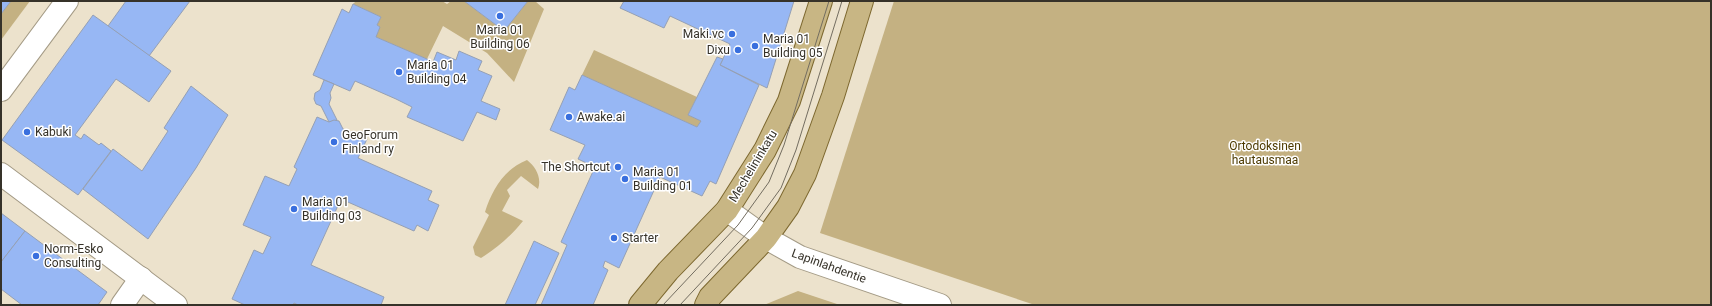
<svg xmlns="http://www.w3.org/2000/svg" width="1712" height="306" viewBox="0 0 1712 306" font-family="Roboto,sans-serif">
  <style>
    .green { fill: #c4b182 }
    .building { fill: #97b7f4; stroke: #95a0b4 }
    .lines { fill: none; stroke-linecap: round; stroke-linejoin: round }
    .minor-casing { stroke: #a49b86; stroke-width: 24 }
    .major-casing { stroke: #7d682f; stroke-width: 24 }
    .minor { stroke: #fff; stroke-width: 22 }
    .major { stroke: #c8b684; stroke-width: 22 }
    .tram { stroke: #736d60; stroke-width: 1 }
    .poi-dot { fill: #396fde; stroke: #fff; stroke-width: 1.5 }
    .labels { text-anchor: middle; stroke-width: 3; stroke-linejoin: round; paint-order: stroke }
    .poi-label { font-size: 12px; fill: #363229; stroke: #fff; text-anchor: start }
    .park-label { font-size: 12px; fill: #4d3a00; stroke: #fff }
    .street-label { font-size: 12px; fill: #363229; stroke: #fff }
  </style>
  <rect width="100%" height="100%" fill="#ece2cc"/>
  <g class="green">
    <path d="M11 1H30L1 40V14Z"/>
    <path d="M356 1H442L447 4 451 1H464L504 31 528 1H535L544 9 514 82 487 53 443 26 427 59 376 37 380 27 377 25 381 17 353 4Z"/>
    <path d="M894 1H1711V305H1035L820 233Z"/>
    <path d="M594 50 697 97 688 115 701 121 697 127 582 75Z"/>
    <path d="M527 160C536 167 542 178 538 189L521 176 507 190 510 196 502 211 523 221C511 236 497 248 481 258L475 255 473 247 489 215 485 212C492 190 504 169 527 160Z"/>
    <path d="M798 291 840 305H764Z"/>
  </g>
  <g class="building">
    <path d="M1 1H11L1 14Z"/>
    <path d="M126 1H190L149 56 108 26Z"/>
    <path d="M464 1H528L504 31Z"/>
    <path d="M624 1H794L767 88 720 65 730 44 670 16 664 28 620 8Z"/>
    <path d="M353 4 381 17 377 25 380 27 376 37 427 59 433 62 437 52 456 60 459 51 482 61 478 70 492 76 481 101 500 109 496 120 477 112 463 141 407 117 412 107 396 99 355 81 350 91 313 75 342 9 349 13Z"/>
    <path d="M93 15 171 71 149 102 116 79 75 135 81 139 84 134 99 145 101 143 111 151 78 195 2 140Z"/>
    <path d="M717 57 723 59 720 65 759 85 716 184 710 181 702 196 660 177 619 268 605 261 603 267 608 270 593 305H541L567 245 561 242 595 167 578 159 585 145 550 130 569 87 575 90 582 75 697 127 701 121 688 115Z"/>
    <path d="M324 80 334 84 330 93 331 98 329 104 337 120 329 122 321 106 316 104 314 99 315 93 320 90Z"/>
    <path d="M191 86 228 115 196 168 148 239 83 189 113 149 142 171 168 131 164 128Z"/>
    <path d="M317 117 329 122 334 120 339 121 343 129 367 139 358 158 432 191 428 200 439 205 428 231 417 225 414 231 341 199 311 265 384 297 381 305H298L294 303 293 305H245L232 299 254 250 263 254 271 237 243 225 265 176 289 186 297 169 294 167Z"/>
    <path d="M1 213 25 231 1 262Z"/>
    <path d="M25 231 107 292 98 305H22L1 289V262Z"/>
    <path d="M534 241 559 253 535 305H505Z"/>
  </g>
  <g class="lines">
    <defs>
      <g id="minor">
        <path d="M1 90 67 1"/>
        <path d="M1 174 176 305"/>
        <path d="M727 210 766 238 800 257 940 305"/>
        <path d="M122 305 141 278"/>
      </g>
      <g id="major">
        <path d="M640 305 668 271 727 210 765 150 789 101 821 1"/>
        <path d="M706 305 710 297 766 238 788 207 805 174 833 96 862 1"/>
      </g>
    </defs>
    <use href="#minor" class="minor-casing"/>
    <use href="#major" class="major-casing"/>
    <use href="#minor" class="minor"/>
    <use href="#major" class="major"/>
    <g class="tram">
      <path d="M663 305 738 225 769 182 784 145 829 1"/>
      <path d="M680 305 752 228 781 188 796 150 842 1"/>
    </g>
  </g>
  <g class="poi-dot">
    <circle cx="500" cy="16" r="4"/>
    <circle cx="732" cy="34" r="4"/>
    <circle cx="755" cy="46" r="4"/>
    <circle cx="738" cy="50" r="4"/>
    <circle cx="399" cy="72" r="4"/>
    <circle cx="569" cy="117" r="4"/>
    <circle cx="27" cy="132" r="4"/>
    <circle cx="334" cy="142" r="4"/>
    <circle cx="618" cy="167" r="4"/>
    <circle cx="625" cy="179" r="4"/>
    <circle cx="294" cy="209" r="4"/>
    <circle cx="614" cy="238" r="4"/>
    <circle cx="36" cy="256" r="4"/>
  </g>
  <g class="labels">
    <g class="poi-label">
      <text x="500" y="34" text-anchor="middle">Maria 01<tspan x="500" dy="14">Building 06</tspan></text>
      <text x="724" y="38" text-anchor="end">Maki.vc</text>
      <text x="763" y="43">Maria 01<tspan x="763" dy="14">Building 05</tspan></text>
      <text x="730" y="54" text-anchor="end">Dixu</text>
      <text x="407" y="69">Maria 01<tspan x="407" dy="14">Building 04</tspan></text>
      <text x="577" y="121">Awake.ai</text>
      <text x="35" y="136">Kabuki</text>
      <text x="342" y="139">GeoForum<tspan x="342" dy="14">Finland ry</tspan></text>
      <text x="610" y="171" text-anchor="end">The Shortcut</text>
      <text x="633" y="176">Maria 01<tspan x="633" dy="14">Building 01</tspan></text>
      <text x="302" y="206">Maria 01<tspan x="302" dy="14">Building 03</tspan></text>
      <text x="622" y="242">Starter</text>
      <text x="44" y="253">Norm-Esko<tspan x="44" dy="14">Consulting</tspan></text>
    </g>
    <g class="park-label">
      <text x="1265" y="150">Ortodoksinen<tspan x="1265" dy="14">hautausmaa</tspan></text>
    </g>
    <g class="street-label">
      <text transform="translate(753 166) rotate(-59)" y="4">Mechelininkatu</text>
      <text transform="translate(829 266) rotate(20)" y="4">Lapinlahdentie</text>
    </g>
  </g>
  <rect width="1712" height="306" fill="none" stroke="#363229" stroke-width="4"/>
</svg>
